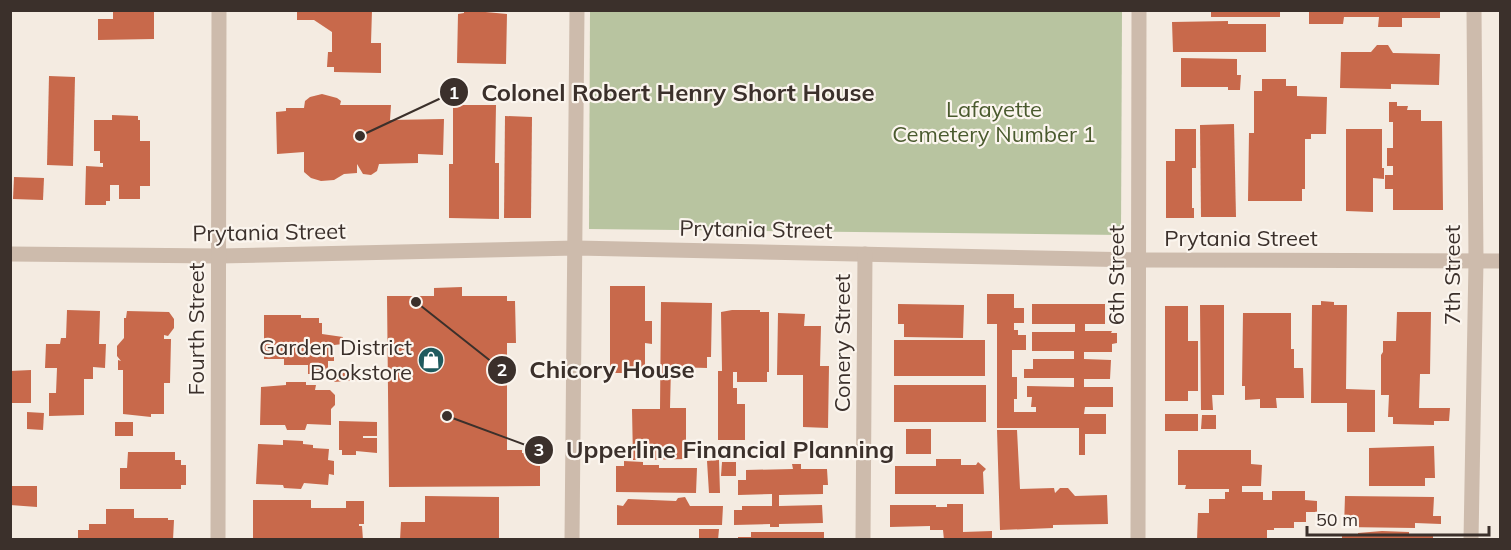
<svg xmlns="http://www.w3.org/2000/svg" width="1511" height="550" viewBox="0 0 1511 550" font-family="Mulish,sans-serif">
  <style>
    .green { fill: #b8c4a0 }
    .building { fill: #c8694b }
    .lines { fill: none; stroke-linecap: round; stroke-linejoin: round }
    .street { stroke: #cdbbac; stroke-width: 15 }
    .labels { text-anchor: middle; stroke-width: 4.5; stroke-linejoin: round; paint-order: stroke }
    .park-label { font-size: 22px; fill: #4a5a2e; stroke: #fbf5ee }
    .street-label { font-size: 22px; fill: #3b302b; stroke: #fbf5ee }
    .poi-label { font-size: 22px; fill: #3b302b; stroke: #fbf5ee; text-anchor: end }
    .leader { fill: none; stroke: #3b302b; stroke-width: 2 }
    .callout-dot { fill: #3b302b; stroke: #fbf5ee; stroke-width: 2 }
    .mark-label { font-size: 18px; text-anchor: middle; font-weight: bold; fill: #fff }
    .callout-label { font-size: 24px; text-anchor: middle; font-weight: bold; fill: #3b302b; stroke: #fbf5ee; stroke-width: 4.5; stroke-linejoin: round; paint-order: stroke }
  </style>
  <rect width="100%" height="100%" fill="#f4ebe1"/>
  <path class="green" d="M590 11H1122L1121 235 589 229Z"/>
  <g class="building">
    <path d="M113 10H154V39L98 40V19H113Z"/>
    <path d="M297 10H372L371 43H381V73L334 72V67H327L328 52H332V32L314 20H297Z"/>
    <path d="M464 10 507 14 506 64 457 63 458 14 464 13Z"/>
    <rect x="1211" y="10" width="69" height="7"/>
    <path d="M1309 10H1440V18H1402V27H1378L1379 17H1344L1343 24H1309Z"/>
    <path d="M1228 21V24H1266V52H1173L1172 22Z"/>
    <path d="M1377 45H1388L1393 53 1440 54 1439 85 1391 84V89L1340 88 1341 52H1371Z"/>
    <path d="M1181 58 1237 59V75H1241L1240 90H1228V87H1181Z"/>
    <path d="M49 76 75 77 73 166 47 165Z"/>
    <path d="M1262 79H1286V86H1297V96L1327 97 1326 134H1311V139H1305V189H1302V201H1248L1249 133H1254V91H1262Z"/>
    <path d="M322 94 337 98 341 101 340 105H391L390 120 444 119 443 155 418 154V163L379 164 377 171 371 175 363 174 357 164V173L344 174 334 180 321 181 311 178 304 172V152L277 154 276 112 286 111V108H304L305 101 310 97Z"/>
    <path d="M1389 102H1397V106H1408L1407 110H1421V121H1442L1443 210H1393V189H1385V175H1393V166H1387V148H1393V122H1389Z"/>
    <path d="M453 105H496L495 163H499V219L449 218V164H453Z"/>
    <path d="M112 115 138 116V120H140V141H150V186H140V199H119V185H110V201H106V205H85L86 166 103 167V163H100V151H94V120H112Z"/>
    <path d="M505 116 532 117 531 218H504Z"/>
    <path d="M1234 124 1236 217H1201L1200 125Z"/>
    <path d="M1175 129H1196V168H1192V208H1194V218H1166V161H1175Z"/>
    <path d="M1346 129H1382V168H1384V179L1373 178V212L1346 211Z"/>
    <path d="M14 177 44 178 43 200 13 199Z"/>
    <path d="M610 286H645V321H652V344L645 343V373H610Z"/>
    <path d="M462 287V296H507V301H515L516 343H507V450H522V453H533V457H540V486L389 487 387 296H434V288Z"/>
    <path d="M987 294H1014V308H1024V323H1014V330H1018V335H1026V350H1012V377H1017V399H1014V412H1036V407H1031L1032 397H1027V386L1074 387V378H1024V369H1033V359H1074V351H1032V332H1075V324H1032V304H1105V324H1085V331H1112L1111 333H1117V343L1112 344V352H1084V359L1111 360 1110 379H1084V387H1113V407H1085L1084 414H1106V434H1085V455H1079V428H997V324H987Z"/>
    <path d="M1321 301 1334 302V305H1347L1346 389 1375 390V432H1347V403H1311L1312 305H1321Z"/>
    <path d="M661 302 712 303 711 357H707V368L671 367 670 408H686V459L633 460 632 409H660Z"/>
    <path d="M898 304 964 305 963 338 904 337V324H898Z"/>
    <path d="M1200 305H1224V395H1212L1213 410H1201Z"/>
    <path d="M1165 306H1188V341H1198V391H1188V401H1165Z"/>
    <path d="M67 310 100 311 99 344H106L105 368 93 367V379H84V415L49 416V393H56L57 368H45L46 344H60L61 338H66Z"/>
    <path d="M732 310H760V312H769V372H767V382H737V372H733V388H737V404H745V440H718V371H722L721 312Z"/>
    <path d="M127 311 169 312 174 319V328L168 336 164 335V339H171L170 383H164V414H151V417L123 414V370H118V360L121 361 117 356V346L124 338V318H126Z"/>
    <path d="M1397 312H1431L1430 374H1420L1419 408H1450L1449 421H1434V425L1393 424V417H1388L1389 395H1381V355L1383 352V341H1396Z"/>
    <path d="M778 313 805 314 804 326H821L820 366H829L828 428 803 427V375H777Z"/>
    <path d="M1243 313H1291V349H1294V368H1303L1304 398H1276L1277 408H1260V399L1245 400V386H1242Z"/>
    <path d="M264 315H301V318H319V323H322V334L343 337V344L334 345V361H328V374H308V365H284V359H264Z"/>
    <rect x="894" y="340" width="91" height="36"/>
    <path d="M31 370V403H10V371Z"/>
    <path d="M358 370 359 380 334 382 333 371Z"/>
    <path d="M286 382H306V385H316L315 390H330L335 395V405L331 409V425L307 424 305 430H287L285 425H260L261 387 286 385Z"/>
    <rect x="894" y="385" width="92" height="37"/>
    <path d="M27 412 44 413 43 430 27 429Z"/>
    <rect x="1165" y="414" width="33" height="17"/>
    <path d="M1202 415H1216V429H1201Z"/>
    <path d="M339 421 377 422V436H363V438H377V453L356 451V455H342V450H339Z"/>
    <rect x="115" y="422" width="18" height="14"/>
    <rect x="906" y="429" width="25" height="25"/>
    <path d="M997 430H1017L1020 489 1054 488 1055 493 1060 488H1068L1075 496 1107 495 1108 524 1053 525V528L1000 530Z"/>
    <path d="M283 440 303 441V444L313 445V448L329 449 328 460 334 461V475L329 474 328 485 304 483 301 489 284 488 283 485 256 484 258 444 283 445Z"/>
    <path d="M1434 446 1435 478H1425V486H1369V448Z"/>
    <path d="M1178 450H1251V464L1262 465 1261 486H1242V492H1263V500H1272V491H1305V500L1317 501V512H1306V522H1294V528H1274V530H1267V540H1197L1198 513H1209V499H1225V492H1229V489H1185L1186 485H1178Z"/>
    <path d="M128 452H175V460H181V465H186V485H181V489H120V468H127Z"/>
    <path d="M936 459H961V465H976L978 462 986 469 983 472 984 494H895V466H936Z"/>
    <path d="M719 460 720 493H709L707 461Z"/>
    <path d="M624 461 643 462V465H659V468H697L696 493 616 492V466H624Z"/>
    <path d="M722 462H736V476H721Z"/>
    <path d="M792 464H801V469H827L828 485H823V494L779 495V506L822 505 823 523 779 524V527H770V524L734 525V510H742V506H772V494L738 495V480H746V470L793 469Z"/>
    <path d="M10 486H37V507L10 505Z"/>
    <path d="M425 496 499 497V540H400L401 522H425Z"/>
    <path d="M1345 496 1434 497 1433 516H1441V524L1415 523V528L1344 527Z"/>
    <path d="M685 497 690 506H723L722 525H617V505L623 506 628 499 676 501 678 498Z"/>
    <path d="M253 500H311V508H346V501H364V524H359V526H362L363 540H253Z"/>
    <path d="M947 504H963V532L992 531V540H944L943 530H930V526L890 527V505H936V507H947Z"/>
    <path d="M106 509H134V518H168V520H174L173 540H78V530H89V524H106Z"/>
    <path d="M699 529H719L718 540H699Z"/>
    <path d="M1382 531 1409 532V536H1433V540H1342V536H1358V533Z"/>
    <path d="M751 532H824V540H738V537H751Z"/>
  </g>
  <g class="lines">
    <g class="street">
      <path d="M10 254 219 256 576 248 1139 260 1500 261"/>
      <path d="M218 540 219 10"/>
      <path d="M572 540 577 10"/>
      <path d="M863 540 865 254"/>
      <path d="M1138 540 1139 10"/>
      <path d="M1471 540 1476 261 1474 10"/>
    </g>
  </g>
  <defs>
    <symbol id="shop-disc" viewBox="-11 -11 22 22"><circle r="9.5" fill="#1f5a5e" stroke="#fbf5ee"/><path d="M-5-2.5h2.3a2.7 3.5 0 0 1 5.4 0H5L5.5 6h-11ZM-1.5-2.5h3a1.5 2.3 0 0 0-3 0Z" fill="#fff"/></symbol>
  </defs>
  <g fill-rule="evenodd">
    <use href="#shop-disc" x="416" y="345" width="30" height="30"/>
  </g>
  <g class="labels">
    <g class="park-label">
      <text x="994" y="117">Lafayette<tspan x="994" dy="25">Cemetery Number 1</tspan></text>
    </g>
    <g class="street-label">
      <text transform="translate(756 229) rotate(1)" y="8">Prytania Street</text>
      <text transform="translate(269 232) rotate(-1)" y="8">Prytania Street</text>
      <text x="1241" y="246">Prytania Street</text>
      <text transform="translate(1116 275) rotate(-90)" y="8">6th Street</text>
      <text transform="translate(1452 275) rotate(-90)" y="8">7th Street</text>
      <text transform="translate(196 329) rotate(-90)" y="8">Fourth Street</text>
      <text transform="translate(842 343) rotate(-90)" y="8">Conery Street</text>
    </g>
    <g class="poi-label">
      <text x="412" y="355">Garden District<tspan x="412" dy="25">Bookstore</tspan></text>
    </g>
  </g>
  <path class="leader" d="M360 136L454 92M416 302L502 370M447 416L539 450"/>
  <g class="callout-dot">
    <circle cx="360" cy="136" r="6"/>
    <circle cx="416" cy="302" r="6"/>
    <circle cx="447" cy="416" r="6"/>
    <circle cx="454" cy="92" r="15"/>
    <circle cx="502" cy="370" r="15"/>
    <circle cx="539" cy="450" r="15"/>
  </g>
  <g class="mark-label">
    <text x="454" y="99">1</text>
    <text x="502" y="376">2</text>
    <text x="539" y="456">3</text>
  </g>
  <g class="callout-label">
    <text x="678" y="101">Colonel Robert Henry Short House</text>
    <text x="612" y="378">Chicory House</text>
    <text x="730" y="458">Upperline Financial Planning</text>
  </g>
  <rect width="1511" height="550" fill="none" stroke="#3b302b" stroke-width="24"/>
  <path d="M1307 526v9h182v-9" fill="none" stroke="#3b302b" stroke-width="3"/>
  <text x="1316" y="526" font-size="18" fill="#3b302b" stroke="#fbf5ee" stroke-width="4.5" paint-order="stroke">50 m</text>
</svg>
